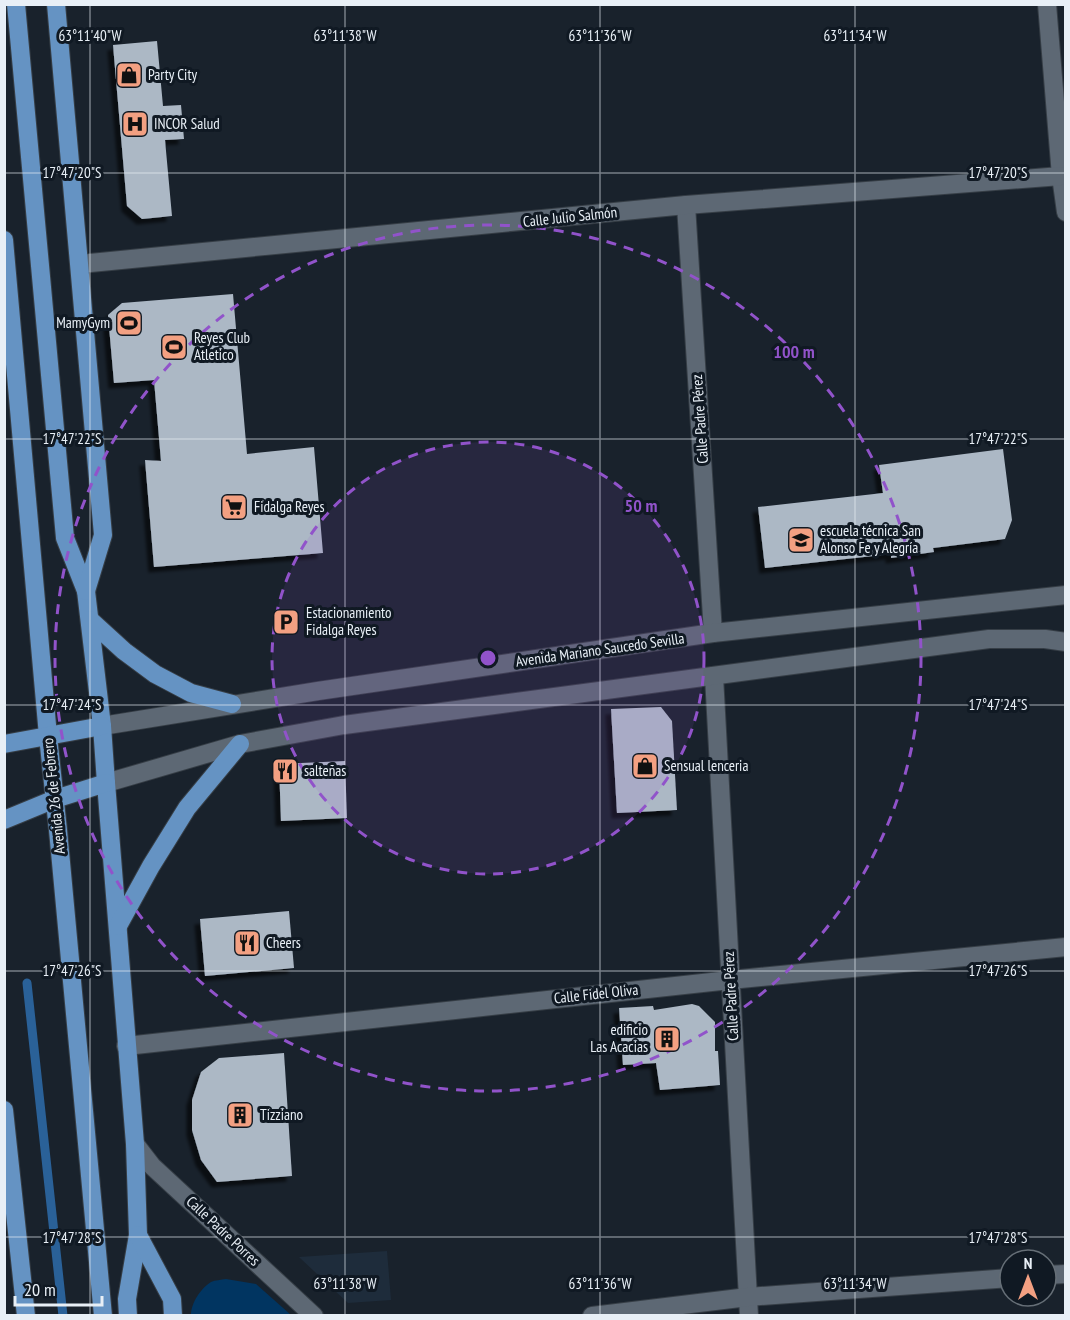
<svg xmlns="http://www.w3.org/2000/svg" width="1070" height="1320" viewBox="0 0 1070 1320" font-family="'PT Sans Narrow',sans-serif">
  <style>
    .built { fill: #1e2c3b }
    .green { fill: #013561 }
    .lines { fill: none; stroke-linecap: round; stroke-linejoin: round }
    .stream { stroke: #2a6198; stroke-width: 9 }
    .building { fill: #acb8c5; filter: url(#shadow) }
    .minor-casing { stroke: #363e46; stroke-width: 20 }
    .major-casing { stroke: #363e46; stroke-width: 20 }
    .minor { stroke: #5d6874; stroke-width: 18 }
    .major { stroke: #6593c3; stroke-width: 18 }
    .ticks { fill: none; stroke: #e8eff6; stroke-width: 1.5; stroke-opacity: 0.45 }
    .ring { fill: none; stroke: #9153ca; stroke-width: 3; stroke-dasharray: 10 8 }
    .labels { text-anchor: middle; stroke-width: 6; stroke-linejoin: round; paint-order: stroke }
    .poi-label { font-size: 15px; fill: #e8eff6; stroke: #101923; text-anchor: start }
    .street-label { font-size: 15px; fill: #e8eff6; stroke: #101923 }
    .ticks-label { font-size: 15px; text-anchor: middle; fill: #e8eff6; stroke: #101923; stroke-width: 6; stroke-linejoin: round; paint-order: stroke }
    .centre { fill: #9153ca; stroke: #101923; stroke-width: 3 }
    .ring-label { font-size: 18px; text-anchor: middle; font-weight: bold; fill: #9153ca; stroke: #101923; stroke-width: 6; stroke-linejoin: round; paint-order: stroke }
  </style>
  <defs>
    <filter id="shadow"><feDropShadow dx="-5.5" dy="5.5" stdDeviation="1.5" flood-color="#0009"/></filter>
  </defs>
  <rect width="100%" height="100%" fill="#19222c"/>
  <path class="built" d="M387 1251 391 1300 348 1303 299 1257Z"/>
  <path class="green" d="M226 1279 256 1284 291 1315H191C191 1303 201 1288 211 1282 215 1280 221 1280 226 1279Z"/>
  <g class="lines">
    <path class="stream" d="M27 983 63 1316"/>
  </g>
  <g class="building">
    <path d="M157 41 163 106 181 105 184 139 165 140 172 216 142 219 127 206 113 45Z"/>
    <path d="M233 294 247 454 314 447 323 553 154 567 145 460 161 461 154 380 114 383 108 315 122 303Z"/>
    <path d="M1003 449 1012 520 1005 539 933 548 934 552 891 558V554L765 568 758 507 883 493 879 465Z"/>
    <path d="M661 707 672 721 677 810 617 813 611 709Z"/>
    <path d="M345 761 347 818 281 821 279 764Z"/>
    <path d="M289 911 294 968 205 976 200 919Z"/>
    <path d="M692 1004 699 1006 715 1022V1051H718L720 1085 660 1090 656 1063 623 1065 619 1008 653 1006 654 1010Z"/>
    <path d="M284 1053 292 1176 217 1182 201 1160 192 1130V1100L201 1072 219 1058Z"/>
  </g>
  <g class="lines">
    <defs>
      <g id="minor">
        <path d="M1047 4 1061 176 1066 212"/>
        <path d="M686 205 713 633"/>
        <path d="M80 264 686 205 1061 176"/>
        <path d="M714 676 749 1316"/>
        <path d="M102 726 318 691 713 633 1066 595"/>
        <path d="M106 783 240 744 344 725 989 639H1045L1066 642"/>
        <path d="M126 1046 730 980 1066 947"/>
        <path d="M135 1144 152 1166 314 1316"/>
        <path d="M1046 1275 1066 1274"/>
        <path d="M592 1316 748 1297 1010 1278"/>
      </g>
      <g id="major">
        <path d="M16 4 65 538 86 591 102 726 106 783 135 1144 138 1235 127 1299 128 1316"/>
        <path d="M56 4 103 535 86 591"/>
        <path d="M4 240 48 736 58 830 103 1316"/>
        <path d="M90 620 124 651 155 674 191 693 232 704"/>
        <path d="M4 744 102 726"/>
        <path d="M4 820 55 799 106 783"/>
        <path d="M118 926 151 866 187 808 240 744"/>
        <path d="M4 1110 26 1316"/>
        <path d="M138 1235 172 1299 173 1316"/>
      </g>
    </defs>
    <use href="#minor" class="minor-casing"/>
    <use href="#major" class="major-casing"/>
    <use href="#minor" class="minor"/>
    <use href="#major" class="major"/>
  </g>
  <path class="ticks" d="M90 4V1316M345 4V1316M600 4V1316M855 4V1316M4 173H1066M4 439H1066M4 705H1066M4 971H1066M4 1237H1066"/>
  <circle cx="488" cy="658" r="216" fill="#9153ca" fill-opacity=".12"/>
  <g class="ring">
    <circle cx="488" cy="658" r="216"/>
    <circle cx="488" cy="658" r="433"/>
  </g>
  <defs>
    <symbol id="shop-square" viewBox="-11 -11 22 22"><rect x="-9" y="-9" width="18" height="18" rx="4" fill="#f3a082" stroke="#101923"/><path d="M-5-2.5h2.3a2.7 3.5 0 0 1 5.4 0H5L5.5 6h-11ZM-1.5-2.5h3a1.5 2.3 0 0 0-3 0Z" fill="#111"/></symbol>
    <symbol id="hospital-square" viewBox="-11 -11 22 22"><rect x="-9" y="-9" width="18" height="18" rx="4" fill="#f3a082" stroke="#101923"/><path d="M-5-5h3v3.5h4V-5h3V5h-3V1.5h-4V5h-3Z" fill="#111"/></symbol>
    <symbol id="stadium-square" viewBox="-11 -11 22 22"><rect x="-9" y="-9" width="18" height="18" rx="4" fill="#f3a082" stroke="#101923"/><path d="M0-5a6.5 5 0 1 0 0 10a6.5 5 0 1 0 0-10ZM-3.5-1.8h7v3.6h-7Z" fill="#111"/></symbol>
    <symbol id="supermarket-square" viewBox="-11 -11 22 22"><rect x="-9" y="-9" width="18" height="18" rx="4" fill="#f3a082" stroke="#101923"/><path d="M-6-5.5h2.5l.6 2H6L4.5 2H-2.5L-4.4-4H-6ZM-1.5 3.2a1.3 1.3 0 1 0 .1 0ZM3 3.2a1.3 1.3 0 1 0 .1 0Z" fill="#111"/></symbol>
    <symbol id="school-square" viewBox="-11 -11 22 22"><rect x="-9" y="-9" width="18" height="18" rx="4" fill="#f3a082" stroke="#101923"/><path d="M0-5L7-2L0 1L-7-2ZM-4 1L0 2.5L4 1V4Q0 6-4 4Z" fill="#111"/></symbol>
    <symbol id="parking-square" viewBox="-11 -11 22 22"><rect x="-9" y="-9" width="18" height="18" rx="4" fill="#f3a082" stroke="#101923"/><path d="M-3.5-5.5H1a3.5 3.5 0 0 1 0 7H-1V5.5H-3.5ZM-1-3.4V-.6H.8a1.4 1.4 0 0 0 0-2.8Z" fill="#111"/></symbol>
    <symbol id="restaurant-square" viewBox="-11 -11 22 22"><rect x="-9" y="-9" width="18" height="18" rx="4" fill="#f3a082" stroke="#101923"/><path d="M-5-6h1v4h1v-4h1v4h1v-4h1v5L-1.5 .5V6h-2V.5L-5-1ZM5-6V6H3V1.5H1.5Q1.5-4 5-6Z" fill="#111"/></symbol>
    <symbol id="building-square" viewBox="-11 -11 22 22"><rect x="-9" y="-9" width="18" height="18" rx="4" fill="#f3a082" stroke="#101923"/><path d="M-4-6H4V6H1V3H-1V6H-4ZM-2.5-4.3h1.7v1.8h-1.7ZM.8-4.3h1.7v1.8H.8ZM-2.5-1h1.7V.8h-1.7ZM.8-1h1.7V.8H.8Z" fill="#111"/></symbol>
  </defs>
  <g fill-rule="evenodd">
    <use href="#shop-square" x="114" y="60" width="30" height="30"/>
    <use href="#hospital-square" x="120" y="109" width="30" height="30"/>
    <use href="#stadium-square" x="114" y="308" width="30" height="30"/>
    <use href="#stadium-square" x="159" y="332" width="30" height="30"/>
    <use href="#supermarket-square" x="219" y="492" width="30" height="30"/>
    <use href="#school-square" x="786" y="525" width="30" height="30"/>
    <use href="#parking-square" x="271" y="607" width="30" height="30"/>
    <use href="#shop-square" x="630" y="751" width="30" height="30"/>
    <use href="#restaurant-square" x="270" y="756" width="30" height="30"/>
    <use href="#restaurant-square" x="232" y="928" width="30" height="30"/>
    <use href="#building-square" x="652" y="1024" width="30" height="30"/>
    <use href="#building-square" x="225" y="1100" width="30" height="30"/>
  </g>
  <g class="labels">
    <g class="poi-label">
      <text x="148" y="80">Party City</text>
      <text x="154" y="129">INCOR Salud</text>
      <text x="110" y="328" text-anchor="end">MamyGym</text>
      <text x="194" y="343">Reyes Club<tspan x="194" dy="17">Atletico</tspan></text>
      <text x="254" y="512">Fidalga Reyes</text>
      <text x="820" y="536">escuela técnica San<tspan x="820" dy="17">Alonso Fe y Alegría</tspan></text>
      <text x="306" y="618">Estacionamiento<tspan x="306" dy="17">Fidalga Reyes</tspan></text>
      <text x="664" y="771">Sensual lenceria</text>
      <text x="304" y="776">salteñas</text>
      <text x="266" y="948">Cheers</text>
      <text x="648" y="1035" text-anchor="end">edificio<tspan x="648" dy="17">Las Acacias</tspan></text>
      <text x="260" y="1120">Tizziano</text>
    </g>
    <g class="street-label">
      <text transform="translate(570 217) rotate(-6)" y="5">Calle Julio Salmón</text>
      <text transform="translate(700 419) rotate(-94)" y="5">Calle Padre Pérez</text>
      <text transform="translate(600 650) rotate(-8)" y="5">Avenida Mariano Saucedo Sevilla</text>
      <text transform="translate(54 796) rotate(-96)" y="5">Avenida 26 de Febrero</text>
      <text transform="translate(596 994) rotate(-6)" y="5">Calle Fidel Oliva</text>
      <text transform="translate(731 996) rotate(-93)" y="5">Calle Padre Pérez</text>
      <text transform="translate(223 1231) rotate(43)" y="5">Calle Padre Porres</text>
    </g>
  </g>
  <g class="ticks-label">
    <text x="90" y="41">63°11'40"W</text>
    <text x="345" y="41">63°11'38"W</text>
    <text x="600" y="41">63°11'36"W</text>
    <text x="855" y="41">63°11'34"W</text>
    <text x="72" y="178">17°47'20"S</text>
    <text x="998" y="178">17°47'20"S</text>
    <text x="72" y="444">17°47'22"S</text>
    <text x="998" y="444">17°47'22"S</text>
    <text x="72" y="710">17°47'24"S</text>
    <text x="998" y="710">17°47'24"S</text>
    <text x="72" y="976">17°47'26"S</text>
    <text x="998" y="976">17°47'26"S</text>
    <text x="72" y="1243">17°47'28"S</text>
    <text x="998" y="1243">17°47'28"S</text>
    <text x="345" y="1289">63°11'38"W</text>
    <text x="600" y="1289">63°11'36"W</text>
    <text x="855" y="1289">63°11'34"W</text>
  </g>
  <circle cx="488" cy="658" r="9" class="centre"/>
  <g class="ring-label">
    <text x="794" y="358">100 m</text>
    <text x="641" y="512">50 m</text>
  </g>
  <rect width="1070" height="1320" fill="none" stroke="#e8eff6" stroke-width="12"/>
  <g transform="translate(1028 1278)"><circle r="28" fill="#101923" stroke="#666f77" stroke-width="1.5"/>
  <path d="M0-4.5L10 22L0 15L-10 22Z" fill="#f3a082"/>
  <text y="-9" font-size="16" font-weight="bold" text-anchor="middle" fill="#e8eff6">N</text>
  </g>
  <path d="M15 1296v9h87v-9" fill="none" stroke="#e8eff6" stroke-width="3"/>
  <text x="24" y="1296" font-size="18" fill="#e8eff6" stroke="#101923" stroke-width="4.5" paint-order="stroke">20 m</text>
</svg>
